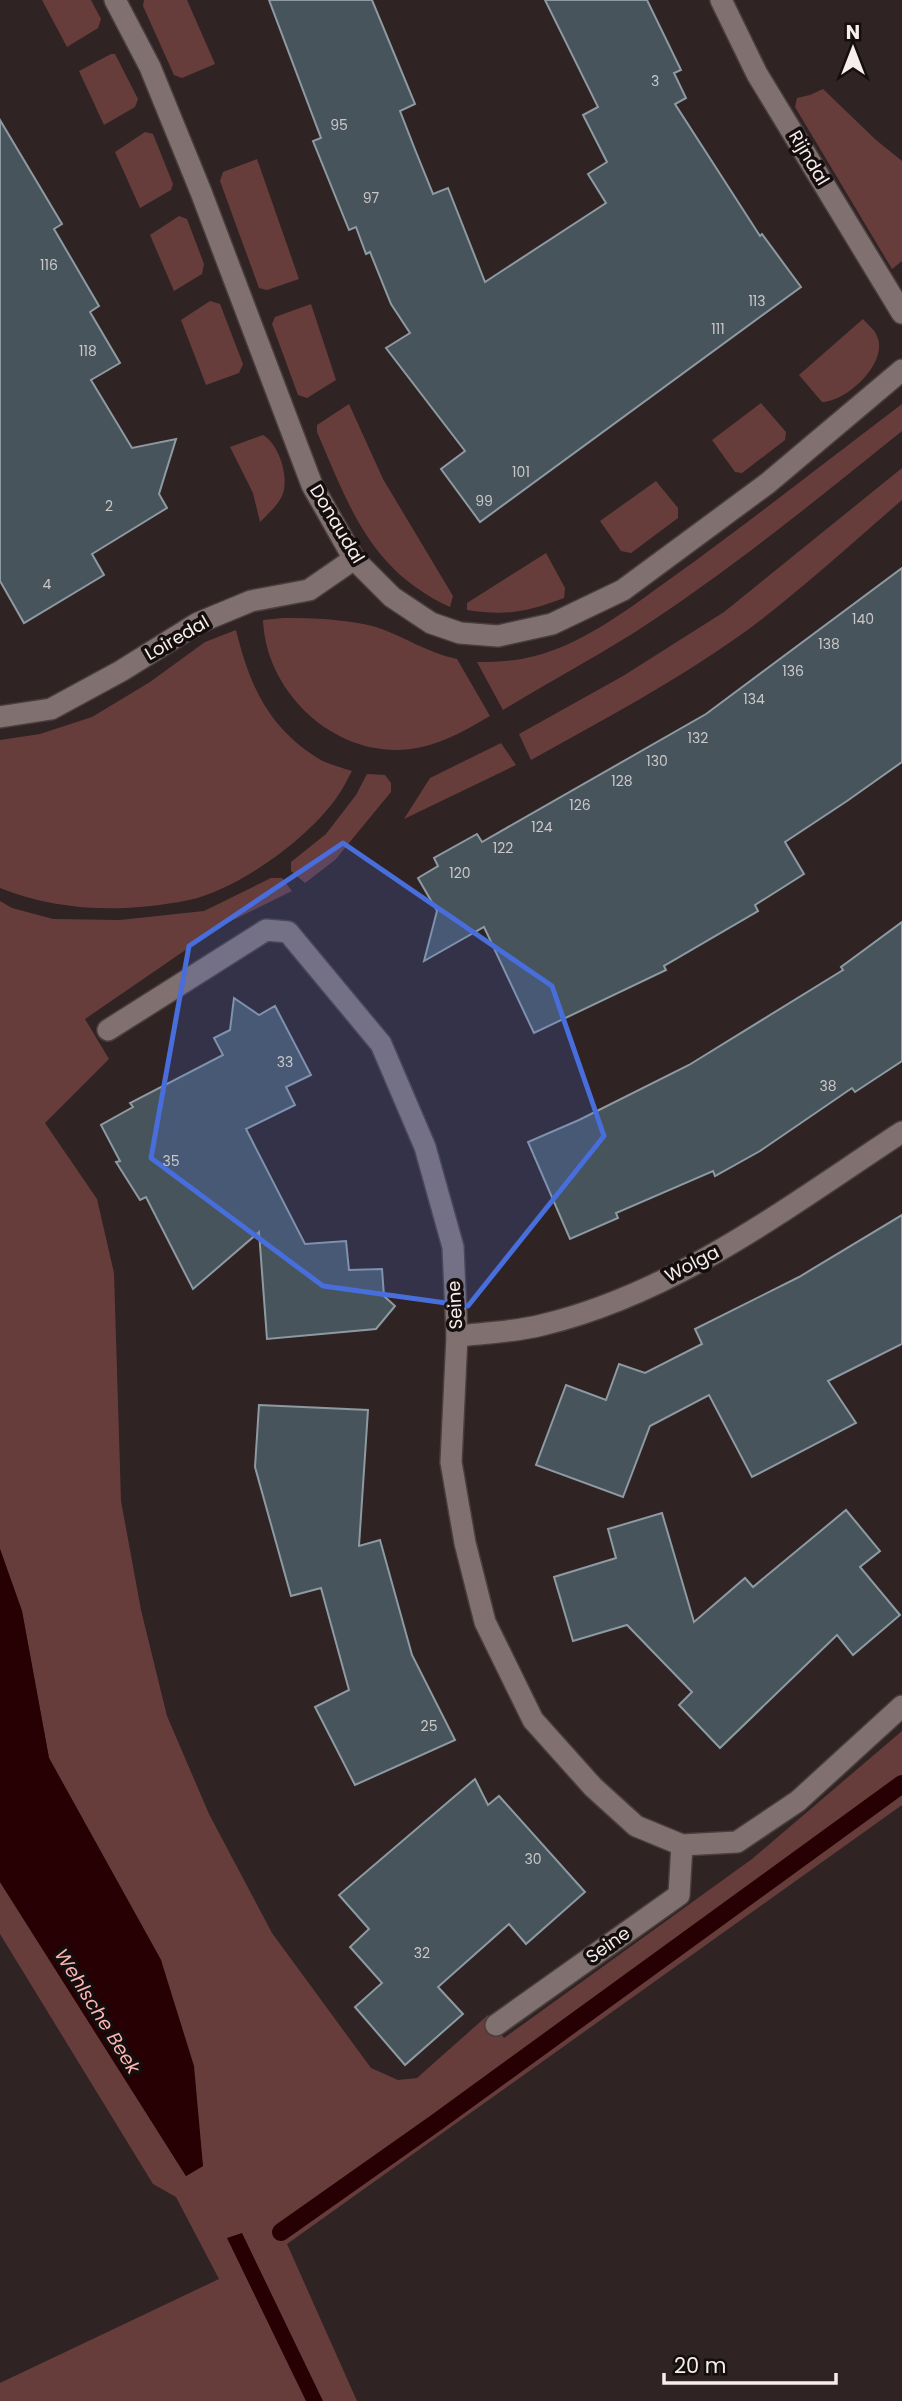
<svg xmlns="http://www.w3.org/2000/svg" width="902" height="2401" viewBox="0 0 902 2401" font-family="Poppins,sans-serif">
  <style>
    .green { fill: #673d3c }
    .water { fill: #260002 }
    .lines { fill: none; stroke-linecap: round; stroke-linejoin: round }
    .stream { stroke: #260002; stroke-width: 18 }
    .building { fill: #48545b; stroke: #8d9aa2; stroke-width: 2 }
    .minor-casing { stroke: #493e3d; stroke-width: 24 }
    .minor { stroke: #807170; stroke-width: 21 }
    .marked { fill: #486edc; fill-opacity: 0.2; stroke: #486edc; stroke-width: 5; stroke-linejoin: round }
    .labels { text-anchor: middle; stroke-width: 7; stroke-linejoin: round; paint-order: stroke }
    .number-label { font-size: 14px; fill: #cac7c8 }
    .street-label { font-size: 18px; fill: #f6edec; stroke: #140e0e }
    .water-label { font-size: 19px; font-style: italic; fill: #fdb5b3; stroke: #140e0e }
  </style>
  <rect width="100%" height="100%" fill="#302323"/>
  <g class="green">
    <path d="M42 0H91L101 19 98 28 67 47Z"/>
    <path d="M144 0H187L215 64 182 78 174 75 143 6Z"/>
    <path d="M111 54H115L138 99 135 107 104 125 79 71Z"/>
    <path d="M823 89 876 140 902 161V261L892 269 795 107 797 98 810 95Z"/>
    <path d="M145 132 153 134 173 184 171 190 140 208 115 152Z"/>
    <path d="M257 159 299 279 267 290 259 288 220 181 223 172Z"/>
    <path d="M179 216 187 219 204 264 202 274 174 291 150 235Z"/>
    <path d="M210 301 220 304 243 364 239 373 206 385 181 320Z"/>
    <path d="M311 304 336 380 307 398 298 395 272 324 275 317Z"/>
    <path d="M863 319C867 324 875 330 877 336 889 363 846 402 822 402L799 375Z"/>
    <path d="M761 403 786 432 785 440 742 473 735 472 712 440Z"/>
    <path d="M349 404 383 479 453 596 450 607C370 570 350 508 317 432V425Z"/>
    <path d="M902 404V431C815 501 727 573 632 634 590 660 546 684 503 710L477 662C497 662 516 661 535 656 586 643 635 604 677 574 753 519 827 461 902 404Z"/>
    <path d="M263 435C279 444 290 478 282 496 278 505 268 514 260 522L253 493 230 447Z"/>
    <path d="M902 468V500C850 545 798 593 742 634 676 681 603 720 531 760L519 734 623 676 724 612Z"/>
    <path d="M656 481 678 508V518L631 553 621 551 600 521Z"/>
    <path d="M546 553 565 588 564 598C527 612 507 616 467 610V603Z"/>
    <path d="M283 618C314 618 346 619 376 627 404 636 427 653 457 659L490 716C468 729 447 741 422 747 343 765 266 697 263 620Z"/>
    <path d="M236 630C249 683 267 726 316 757 326 764 340 767 352 771 348 778 344 787 339 794 311 837 239 889 189 900 124 913 61 912 0 888V740L40 734 92 717 150 682 205 642Z"/>
    <path d="M501 743 516 765 404 819 430 778Z"/>
    <path d="M367 774 385 775 391 783V792L335 860 305 883 291 871V862L326 834 356 795Z"/>
    <path d="M271 878H282L292 891 219 927 85 1019 109 1059 45 1123 97 1199 114 1273 121 1501 141 1610 167 1716 209 1814 272 1933 371 2068 398 2080 417 2078 488 2015 504 2038 752 1859 902 1731V1805L287 2244 357 2401H0V2383L219 2279 176 2197 153 2184 0 1934V1882L186 2176 203 2166 161 1960 49 1758 22 1611 0 1549V901L12 908 53 919 120 920 204 911Z"/>
  </g>
  <g class="water">
    <path d="M0 1549 22 1611 49 1758 161 1960 194 2066 203 2166 186 2176 0 1882Z"/>
    <path d="M242 2233 323 2401H306L227 2238Z"/>
  </g>
  <g class="lines">
    <path class="stream" d="M281 2232 437 2122 902 1784"/>
  </g>
  <g class="building">
    <path d="M269 0H372L415 104 400 111 416 152 433 194 448 188 485 282 606 203 588 174 607 162 583 115 598 107 545 0H647L681 70 674 73 686 98 675 104 760 236 762 234 801 287 480 522 441 469 465 451 386 348 410 333 391 304 370 252 366 254 356 227 349 230 313 141 321 138Z"/>
    <path d="M0 120 62 224 54 229 99 306 90 312 120 363 91 380 132 448 176 439 159 494 167 508 92 554 104 575 24 623 0 581Z"/>
    <path d="M902 568V762L847 801 785 842 804 874 755 905 758 911 664 966 666 970 534 1033 484 927 424 961 437 911 418 878 438 866 434 858 477 834 482 842 706 714Z"/>
    <path d="M902 922V1061L855 1092 852 1088 760 1151 715 1176 713 1171 616 1213 618 1218 570 1239 528 1142 579 1120 689 1065 843 970 841 967Z"/>
    <path d="M234 998 259 1015 275 1006 311 1075 286 1087 295 1105 246 1129 305 1244 346 1241 349 1270 382 1269 384 1296 395 1306 376 1329 267 1339 259 1232 193 1289 146 1197 140 1200 116 1162 120 1161 101 1125 133 1107 130 1103 223 1055 214 1038 230 1030Z"/>
    <path d="M902 1215V1344L828 1381 856 1423 752 1477 709 1395 650 1426 623 1497 536 1465 566 1385 606 1400 619 1364 645 1373 702 1344 695 1329 799 1277Z"/>
    <path d="M259 1405 368 1410 359 1546 380 1540 412 1655 455 1740 355 1785 315 1707 349 1690 321 1588 291 1596 255 1467Z"/>
    <path d="M846 1510 880 1551 860 1567 900 1615 853 1655 837 1635 720 1748 679 1705 692 1692 627 1625 573 1641 554 1577 616 1558 608 1529 662 1513 694 1622 745 1578 753 1587Z"/>
    <path d="M475 1779 488 1805 499 1796 585 1892 526 1944 509 1924 438 1987 463 2014 405 2065 355 2007 382 1983 350 1947 369 1929 339 1895Z"/>
  </g>
  <g class="lines">
    <defs>
      <g id="minor">
        <path d="M115 0 150 67 201 192 312 485 354 559 392 597 431 623 460 633 498 636 552 624 623 590 768 483 902 370"/>
        <path d="M721 0 757 74 902 313"/>
        <path d="M0 717 51 709 121 671 198 623 251 601 309 590 354 559"/>
        <path d="M108 1030 266 930 288 932 381 1044 425 1147 453 1247 457 1336 451 1462 465 1543 485 1622 533 1720 593 1787 636 1826 682 1845 737 1842 798 1801 902 1706"/>
        <path d="M457 1336C485 1333 515 1332 542 1325 676 1293 789 1206 902 1132"/>
        <path d="M496 2025 679 1895 682 1845"/>
      </g>
    </defs>
    <use href="#minor" class="minor-casing"/>
    <use href="#minor" class="minor"/>
  </g>
  <path class="marked" d="M343 843 552 986 604 1136 468 1306 323 1286 151 1158 189 946Z"/>
  <g class="labels">
    <g class="number-label">
      <text x="655" y="86">3</text>
      <text x="339" y="130">95</text>
      <text x="371" y="203">97</text>
      <text x="49" y="270">116</text>
      <text x="757" y="306">113</text>
      <text x="718" y="334">111</text>
      <text x="88" y="356">118</text>
      <text x="521" y="477">101</text>
      <text x="484" y="506">99</text>
      <text x="109" y="511">2</text>
      <text x="47" y="589">4</text>
      <text x="863" y="624">140</text>
      <text x="829" y="649">138</text>
      <text x="793" y="676">136</text>
      <text x="754" y="704">134</text>
      <text x="698" y="743">132</text>
      <text x="657" y="766">130</text>
      <text x="622" y="786">128</text>
      <text x="580" y="810">126</text>
      <text x="542" y="832">124</text>
      <text x="503" y="853">122</text>
      <text x="460" y="878">120</text>
      <text x="285" y="1067">33</text>
      <text x="828" y="1091">38</text>
      <text x="171" y="1166">35</text>
      <text x="429" y="1731">25</text>
      <text x="533" y="1864">30</text>
      <text x="422" y="1958">32</text>
    </g>
    <g class="street-label">
      <text transform="translate(809 158) rotate(59)" y="6">Rijndal</text>
      <text transform="translate(337 524) rotate(59)" y="6">Donaudal</text>
      <text transform="translate(177 638) rotate(-30)" y="6">Loiredal</text>
      <text transform="translate(692 1264) rotate(-27)" y="6">Wolga</text>
      <text transform="translate(455 1305) rotate(-93)" y="6">Seine</text>
      <text transform="translate(608 1945) rotate(-35)" y="6">Seine</text>
    </g>
    <g class="water-label">
      <text transform="translate(98 2011) rotate(58)" y="7">Wehlsche Beek</text>
    </g>
  </g>
  <g transform="translate(853 49)" stroke="#140e0e" stroke-width="5" paint-order="stroke">
  <path d="M0-5L12 26L0 18L-12 26Z" fill="#f6edec"/>
  <text y="-10" font-size="19" font-weight="bold" text-anchor="middle" fill="#f6edec">N</text>
  </g>
  <path d="M664 2373v10h172v-10" fill="none" stroke="#f6edec" stroke-width="3.5"/>
  <text x="674" y="2373" font-size="21" fill="#f6edec" stroke="#140e0e" stroke-width="5" paint-order="stroke">20 m</text>
</svg>
